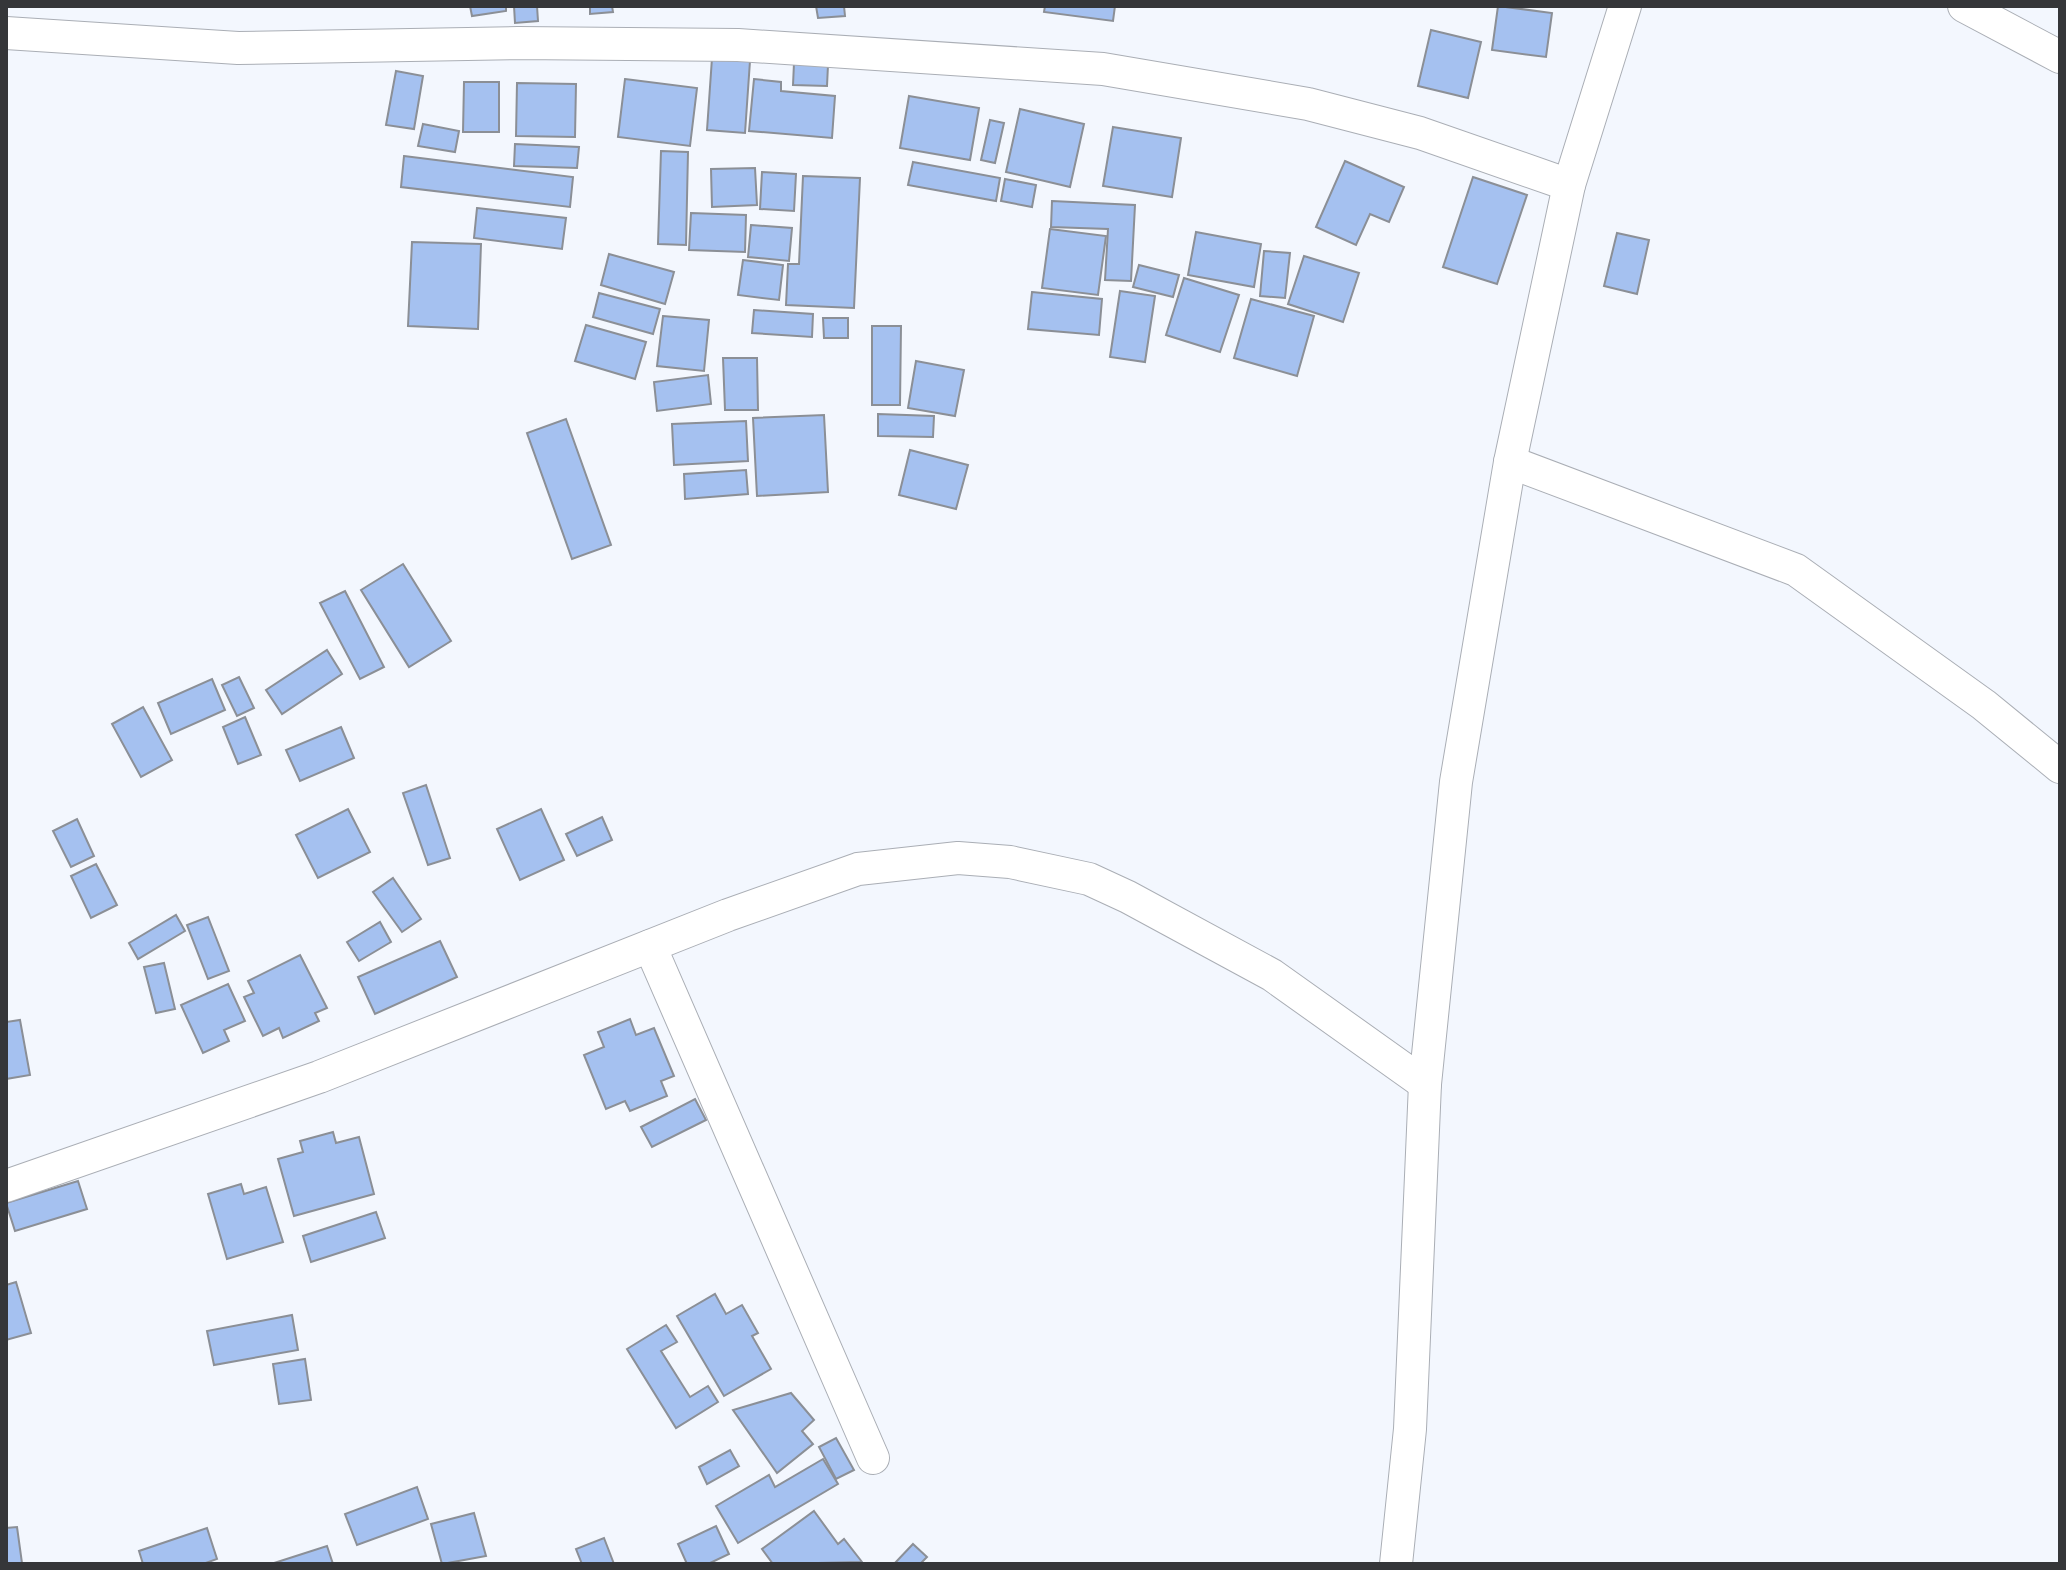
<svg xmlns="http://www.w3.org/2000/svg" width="2066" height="1570" viewBox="0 0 2066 1570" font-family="Helvetica,sans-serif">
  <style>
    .building { fill: #a5c1f0; stroke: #8b8f96; stroke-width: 2 }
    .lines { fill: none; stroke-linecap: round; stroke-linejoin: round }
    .minor-casing { stroke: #aaaeb5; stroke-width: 34 }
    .minor { stroke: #fff; stroke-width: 32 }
  </style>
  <rect width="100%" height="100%" fill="#f3f7fe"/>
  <g class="building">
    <path d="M470 6H506V11L472 16Z"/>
    <path d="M514 6H537L538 21 515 23Z"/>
    <path d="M590 6H612L613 12 590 14Z"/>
    <path d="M816 6H844L845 16 818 18Z"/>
    <path d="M1045 6H1115L1113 21 1044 12Z"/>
    <path d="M1498 6 1552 13 1546 57 1492 50Z"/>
    <path d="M1431 30 1481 42 1468 98 1418 86Z"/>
    <path d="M712 58 750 61 745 133 707 130Z"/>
    <path d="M794 63 828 65 827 86 793 85Z"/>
    <path d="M396 71 423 76 414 129 386 125Z"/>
    <path d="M625 79 697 88 690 146 618 137Z"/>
    <path d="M754 79 781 82V91L835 96 832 138 749 131Z"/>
    <path d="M464 82H499V132H463Z"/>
    <path d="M517 83 576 84 575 137 516 136Z"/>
    <path d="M909 96 979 108 970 160 900 148Z"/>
    <path d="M1020 109 1084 124 1070 187 1006 172Z"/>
    <path d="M990 120 1004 123 995 163 981 160Z"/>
    <path d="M423 124 459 131 455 152 418 146Z"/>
    <path d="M1113 127 1181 138 1172 197 1103 186Z"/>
    <path d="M515 144 579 147 577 168 514 166Z"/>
    <path d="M661 151 688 152 686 245 658 244Z"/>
    <path d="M404 156 573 177 570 207 401 187Z"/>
    <path d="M1345 161 1404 187 1389 222 1370 214 1356 245 1316 227Z"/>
    <path d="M913 162 1000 178 996 201 908 185Z"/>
    <path d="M755 168 757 205 712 207 711 169Z"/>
    <path d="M762 172 796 174 794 211 760 209Z"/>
    <path d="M803 176 860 178 854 308 786 305 788 264H799Z"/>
    <path d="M1473 177 1527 195 1497 284 1443 267Z"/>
    <path d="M1005 179 1036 185 1032 207 1001 201Z"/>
    <path d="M1052 201 1135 205 1131 281 1105 280 1108 229 1051 227Z"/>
    <path d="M477 208 566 218 562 249 474 238Z"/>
    <path d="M691 213 746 215 745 252 689 250Z"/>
    <path d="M751 225 792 228 789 261 748 257Z"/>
    <path d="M1050 229 1106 236 1098 295 1042 288Z"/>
    <path d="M1196 232 1261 244 1254 287 1188 275Z"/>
    <path d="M1617 233 1649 240 1637 294 1604 286Z"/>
    <path d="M412 242 481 244 478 329 408 326Z"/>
    <path d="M1264 251 1290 253 1285 298 1260 296Z"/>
    <path d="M609 254 674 272 665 304 601 285Z"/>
    <path d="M1304 256 1359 273 1343 322 1288 304Z"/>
    <path d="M743 260 783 265 779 300 738 295Z"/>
    <path d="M1139 265 1179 275 1173 297 1133 287Z"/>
    <path d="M1184 278 1239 295 1220 352 1166 335Z"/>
    <path d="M1120 291 1155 296 1145 362 1110 357Z"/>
    <path d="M1032 292 1102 299 1099 335 1028 329Z"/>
    <path d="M599 293 660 309 653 334 593 317Z"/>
    <path d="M1251 299 1314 316 1297 376 1234 358Z"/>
    <path d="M754 310 813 314 812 337 752 333Z"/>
    <path d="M663 316 709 320 704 371 657 366Z"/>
    <path d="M823 318H848V338H824Z"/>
    <path d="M586 325 646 342 635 379 575 361Z"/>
    <path d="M872 326H901L900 405H872Z"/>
    <path d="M723 358H757L758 410H725Z"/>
    <path d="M916 361 964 370 955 416 908 408Z"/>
    <path d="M708 375 711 404 657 411 654 382Z"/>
    <path d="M878 414 934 416 933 437 878 436Z"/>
    <path d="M824 415 828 492 757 496 753 418Z"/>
    <path d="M566 419 611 545 572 559 527 433Z"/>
    <path d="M746 421 748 461 674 465 672 424Z"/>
    <path d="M910 450 968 465 956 509 899 495Z"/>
    <path d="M746 470 748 494 685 499 684 474Z"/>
    <path d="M403 564 451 641 409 667 361 590Z"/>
    <path d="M345 591 384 667 360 679 320 603Z"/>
    <path d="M327 650 342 674 282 714 266 690Z"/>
    <path d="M239 677 254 708 237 716 222 685Z"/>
    <path d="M212 679 225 710 171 734 158 703Z"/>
    <path d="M143 707 172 760 141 777 112 724Z"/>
    <path d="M245 717 261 755 238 764 223 727Z"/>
    <path d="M341 727 354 758 300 781 286 750Z"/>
    <path d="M426 785 450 858 428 865 403 793Z"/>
    <path d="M348 809 370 852 318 878 296 835Z"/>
    <path d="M541 809 564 860 520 880 497 829Z"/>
    <path d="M602 817 612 840 577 856 566 834Z"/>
    <path d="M77 819 94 856 71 867 53 831Z"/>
    <path d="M96 864 117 905 91 918 71 876Z"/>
    <path d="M393 878 421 919 402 932 373 892Z"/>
    <path d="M176 915 185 931 138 959 129 943Z"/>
    <path d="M208 917 229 971 208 979 187 925Z"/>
    <path d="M380 922 391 942 359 961 347 942Z"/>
    <path d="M440 941 457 977 375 1014 358 977Z"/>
    <path d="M300 955 327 1008 315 1013 319 1021 283 1038 279 1028 263 1036 244 997 254 993 248 981Z"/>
    <path d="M164 963 175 1009 156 1013 144 967Z"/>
    <path d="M228 984 245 1021 224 1030 229 1041 203 1053 181 1005Z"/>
    <path d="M630 1019 636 1035 654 1028 674 1076 661 1081 667 1096 630 1111 625 1101 606 1109 584 1055 604 1047 598 1032Z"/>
    <path d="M20 1020 30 1075 6 1079V1022Z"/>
    <path d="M695 1099 706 1120 652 1147 641 1127Z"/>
    <path d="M333 1132 336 1143 359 1137 374 1194 294 1216 278 1159 303 1152 300 1141Z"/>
    <path d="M78 1181 87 1209 15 1231 6 1203Z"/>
    <path d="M241 1184 244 1194 266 1187 283 1242 227 1259 208 1194Z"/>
    <path d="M376 1212 385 1238 311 1262 303 1236Z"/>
    <path d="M16 1282 31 1333 6 1340V1285Z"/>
    <path d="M715 1294 726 1314 742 1305 758 1333 752 1336 771 1369 724 1396 677 1316Z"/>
    <path d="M292 1315 298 1350 214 1365 207 1331Z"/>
    <path d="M666 1325 677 1342 661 1351 690 1397 708 1386 718 1402 676 1428 627 1349Z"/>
    <path d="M305 1359 311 1400 279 1404 273 1364Z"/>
    <path d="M791 1393 814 1420 802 1431 813 1444 777 1473 733 1410Z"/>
    <path d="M836 1438 854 1470 836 1479 819 1447Z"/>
    <path d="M730 1450 739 1466 707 1484 699 1467Z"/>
    <path d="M823 1459 838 1484 738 1543 716 1506 769 1475 775 1487Z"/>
    <path d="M417 1487 428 1519 357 1545 345 1514Z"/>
    <path d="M814 1511 838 1544 844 1539 862 1562 773 1564 762 1549Z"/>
    <path d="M474 1513 486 1556 442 1564 431 1524Z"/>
    <path d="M716 1526 729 1554 708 1564H687L678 1544Z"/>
    <path d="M17 1527 22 1563 6 1564V1528Z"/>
    <path d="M207 1528 217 1559 203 1564H143L139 1551Z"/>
    <path d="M604 1538 614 1564H582L576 1549Z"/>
    <path d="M913 1544 927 1557 920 1564H894Z"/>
    <path d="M327 1546 333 1564H271Z"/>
  </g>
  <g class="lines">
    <defs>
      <g id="minor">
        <path d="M1964 6 2060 57"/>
        <path d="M6 33 238 48 518 43 738 45 1103 69 1308 104 1420 133 1569 185"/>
        <path d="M1510 462 1796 570 1984 705 2060 767"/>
        <path d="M650 946 873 1458"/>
        <path d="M6 1186 319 1077 728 915 858 869 958 858 1010 862 1089 879 1128 897 1272 975 1425 1084"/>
        <path d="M1396 1564 1410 1429 1425 1084 1456 782 1510 462 1569 185 1625 6"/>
      </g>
    </defs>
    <use href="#minor" class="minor-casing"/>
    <use href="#minor" class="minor"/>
  </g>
  <rect width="2066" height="1570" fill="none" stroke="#353639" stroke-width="16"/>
</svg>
